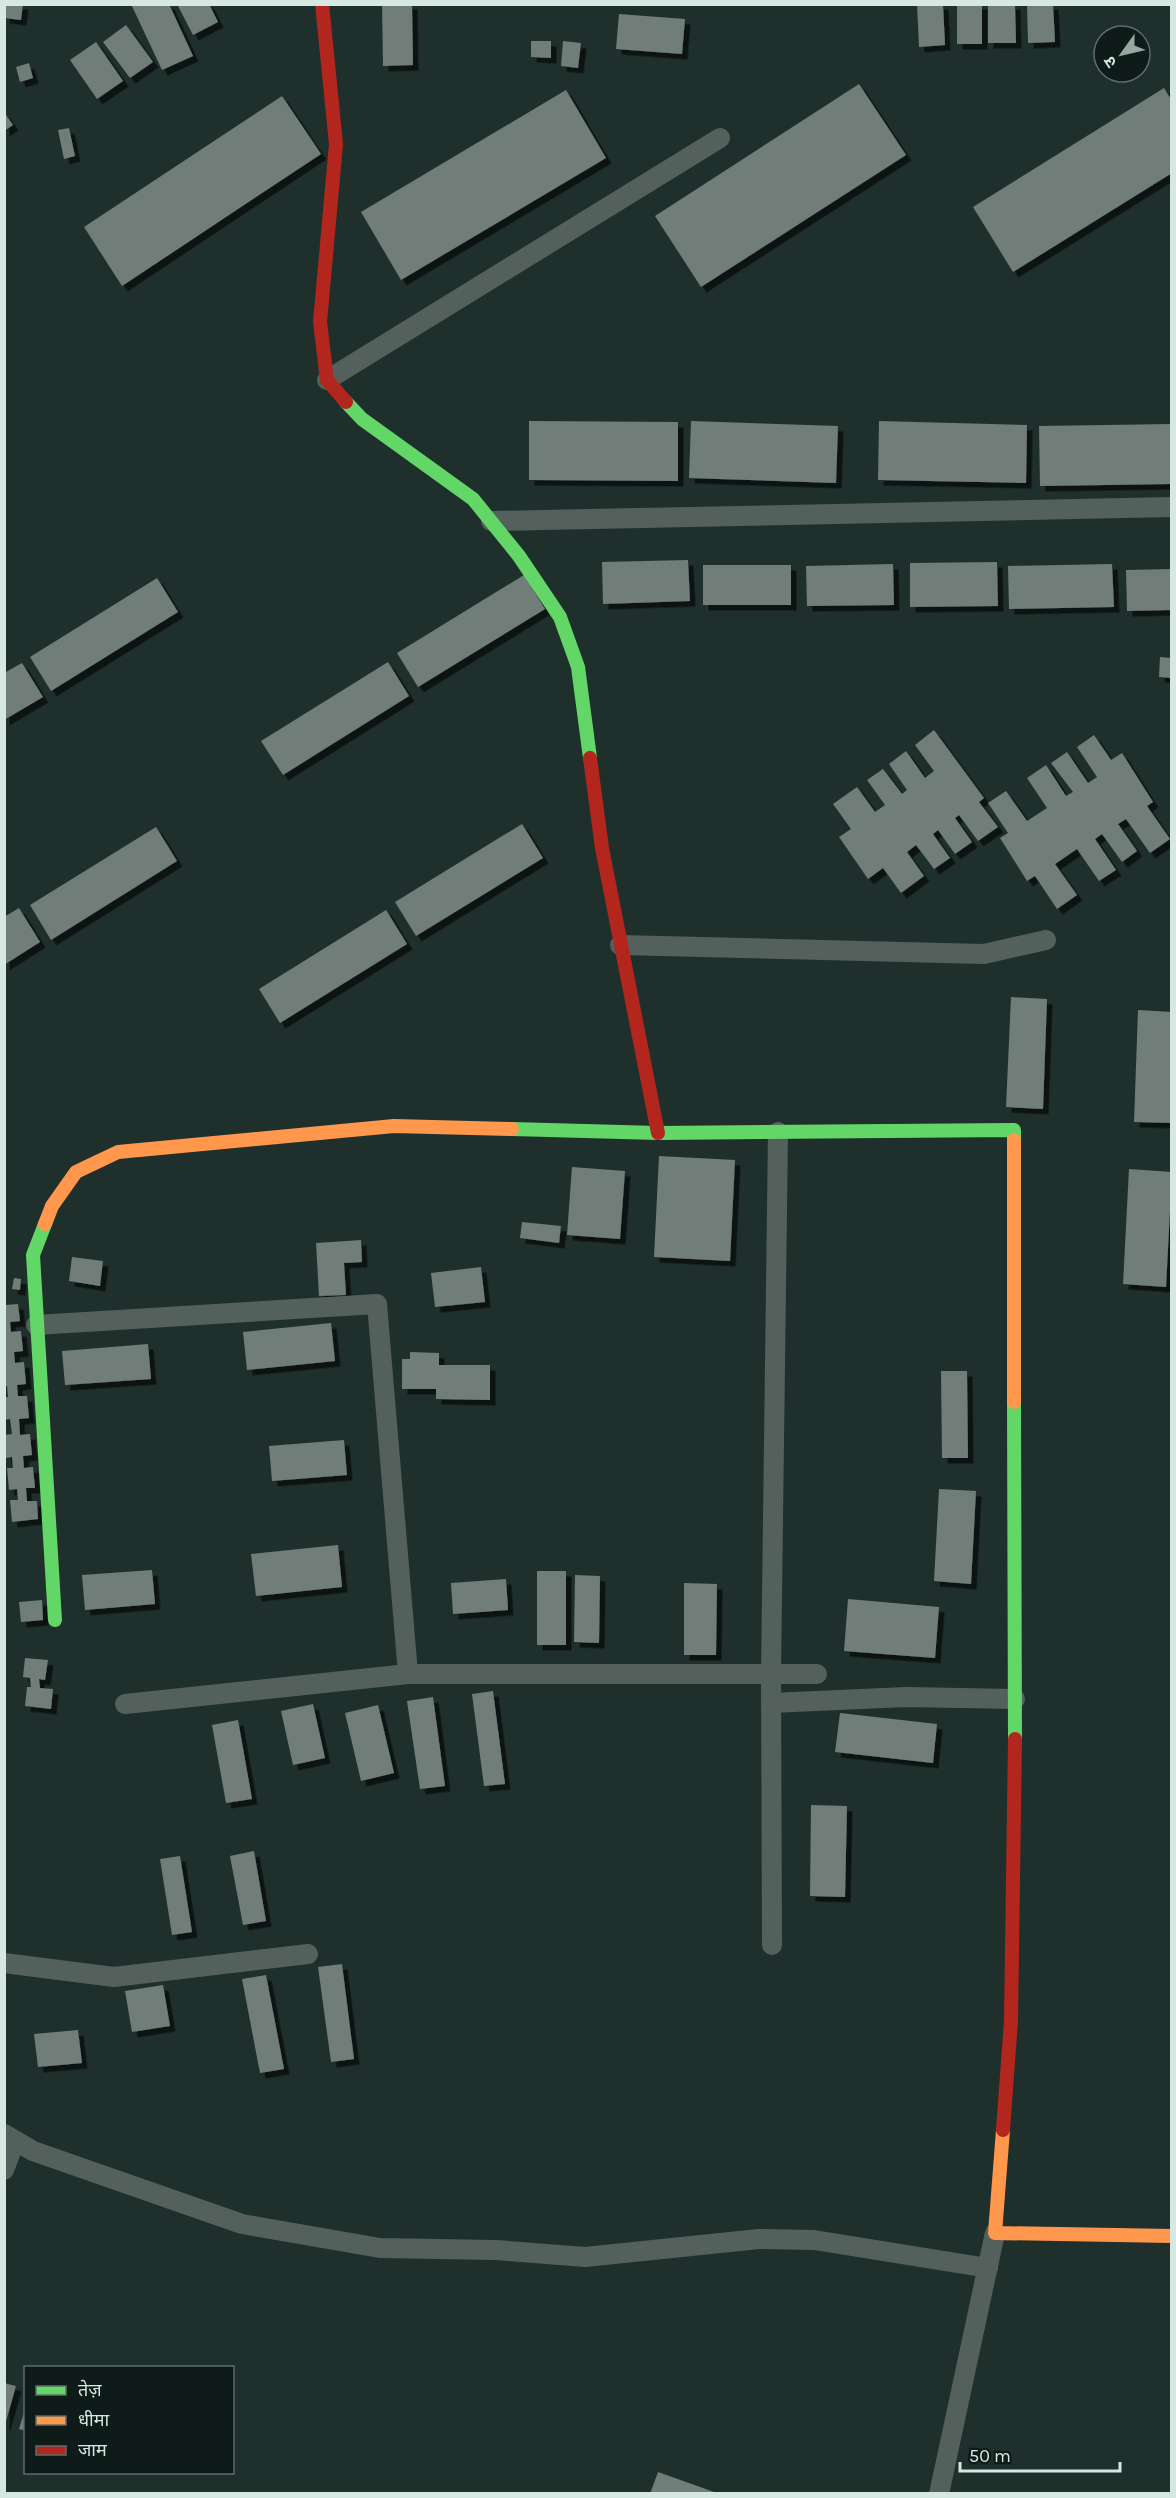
<svg xmlns="http://www.w3.org/2000/svg" width="1176" height="2498" viewBox="0 0 1176 2498" font-family="Karla,'Noto Sans Devanagari',sans-serif">
  <style>
    .building { fill: #6f7d79; filter: url(#shadow) }
    .lines { fill: none; stroke-linecap: round; stroke-linejoin: round }
    .street { stroke: #54605c; stroke-width: 20 }
    .fast { stroke: #63d668; stroke-width: 14 }
    .slow { stroke: #ff974d; stroke-width: 14 }
    .jam { stroke: #b3261e; stroke-width: 14 }
  </style>
  <defs>
    <filter id="shadow"><feDropShadow dx="5.5" dy="5.5" stdDeviation="0" flood-color="#0009"/></filter>
  </defs>
  <rect width="100%" height="100%" fill="#1f302c"/>
  <g class="building">
    <path d="M5 4H23L21 20 4 18Z"/>
    <path d="M131 4H169L193 56 162 70Z"/>
    <path d="M177 4H209L218 22 193 35Z"/>
    <path d="M382 4H412L413 65 383 66Z"/>
    <path d="M917 4H943L945 45 919 47Z"/>
    <rect x="957" y="4" width="25" height="40"/>
    <path d="M988 4H1015L1016 43H988Z"/>
    <path d="M1027 4H1053L1055 42 1028 43Z"/>
    <path d="M619 14 685 19 682 54 616 49Z"/>
    <path d="M126 25 153 62 130 78 103 42Z"/>
    <path d="M531 41H551V58L531 57Z"/>
    <path d="M563 41 581 43 578 68 561 66Z"/>
    <path d="M96 42 123 81 97 99 70 60Z"/>
    <path d="M29 63 33 78 20 82 16 67Z"/>
    <path d="M859 84 906 155 701 287 655 216Z"/>
    <path d="M1164 88 1172 101V173L1013 272 973 207Z"/>
    <path d="M566 90 606 158 401 280 361 212Z"/>
    <path d="M282 96 321 154 122 286 84 227Z"/>
    <path d="M4 112 13 125 4 131Z"/>
    <path d="M69 128 75 156 64 159 58 130Z"/>
    <path d="M529 421 678 422V481L529 480Z"/>
    <path d="M691 421 838 426 836 483 689 478Z"/>
    <path d="M879 421 1027 425 1026 483 878 480Z"/>
    <path d="M1172 424V484L1040 486 1039 426Z"/>
    <path d="M688 560 690 601 603 604 602 562Z"/>
    <path d="M997 562 998 606 910 607V563Z"/>
    <path d="M893 564 894 605 807 606 806 566Z"/>
    <path d="M1112 564 1114 607 1009 609 1008 566Z"/>
    <rect x="703" y="565" width="88" height="40"/>
    <path d="M1172 569V610L1127 611 1126 570Z"/>
    <path d="M524 575 545 609 418 687 397 653Z"/>
    <path d="M157 578 178 612 51 691 30 657Z"/>
    <path d="M1160 657 1172 658V678L1159 677Z"/>
    <path d="M388 662 409 696 283 775 261 741Z"/>
    <path d="M22 663 43 697 4 720V673Z"/>
    <path d="M934 730 984 798 979 802 998 827 978 841 959 815 955 818 972 842 955 854 938 830 933 834 950 858 934 869 916 845 907 852 924 876 901 893 883 868 868 879 839 837 851 829 833 804 857 787 875 812 885 805 867 780 883 769 902 794 907 790 889 764 906 751 925 778 934 771 915 745Z"/>
    <path d="M1094 735 1111 760 1122 753 1153 802 1147 806 1170 839 1150 853 1126 819 1118 824 1137 851 1122 862 1102 834 1095 839 1116 870 1099 881 1077 849 1055 864 1077 895 1057 909 1035 876 1027 881 1000 838 1008 833 988 803 1006 791 1027 821 1047 808 1027 778 1046 765 1066 796 1073 792 1051 763 1067 752 1088 783 1097 777 1077 747Z"/>
    <path d="M522 824 543 858 416 936 395 902Z"/>
    <path d="M156 827 177 861 51 940 30 905Z"/>
    <path d="M19 908 40 942 4 965V917Z"/>
    <path d="M386 910 407 944 280 1023 259 989Z"/>
    <path d="M1011 997 1047 999 1043 1109 1006 1107Z"/>
    <path d="M1138 1010 1172 1012V1123L1134 1122Z"/>
    <path d="M659 1156 735 1160 730 1261 654 1257Z"/>
    <path d="M572 1167 625 1171 620 1239 567 1235Z"/>
    <path d="M1129 1169 1172 1172 1166 1287 1123 1284Z"/>
    <path d="M522 1222 561 1226 559 1243 520 1238Z"/>
    <path d="M361 1240 362 1262 344 1263 346 1295 319 1296 316 1243Z"/>
    <path d="M72 1257 103 1261 100 1286 69 1281Z"/>
    <path d="M481 1267 485 1302 435 1307 431 1273Z"/>
    <path d="M14 1278 21 1279 20 1290 12 1289Z"/>
    <path d="M18 1304 20 1321 10 1322 11 1332 21 1331 23 1351 14 1352 15 1363 24 1362 26 1384 17 1385 18 1396H27L29 1418 19 1419 20 1435 30 1434 32 1455 23 1456 24 1468 33 1467 35 1488H26L27 1501H37L38 1519 12 1522 10 1500H18L17 1489 9 1490 7 1468H13L12 1457 6 1458 4 1444V1435L12 1434 10 1419 4 1420V1397H8L7 1386H5V1305Z"/>
    <path d="M331 1323 335 1361 247 1370 243 1332Z"/>
    <path d="M148 1344 151 1379 65 1385 62 1351Z"/>
    <path d="M410 1352 439 1353V1365H490V1400L436 1399V1389H402V1359H410Z"/>
    <path d="M941 1371H967L968 1458H942Z"/>
    <path d="M344 1440 347 1475 272 1481 269 1446Z"/>
    <path d="M939 1489 976 1491 971 1584 934 1581Z"/>
    <path d="M338 1545 342 1587 256 1596 251 1554Z"/>
    <path d="M152 1570 155 1604 85 1610 82 1575Z"/>
    <rect x="537" y="1571" width="29" height="74"/>
    <path d="M575 1575 600 1576 599 1643 574 1642Z"/>
    <path d="M506 1579 508 1610 453 1614 451 1583Z"/>
    <path d="M684 1583 717 1584 716 1655H684Z"/>
    <path d="M848 1599 939 1607 935 1658 844 1651Z"/>
    <path d="M42 1600 43 1620 21 1622 19 1602Z"/>
    <path d="M25 1658 48 1660 45 1680 39 1679 40 1688 53 1689 51 1709 25 1706 27 1687H31L30 1678 23 1677Z"/>
    <path d="M493 1691 505 1784 484 1786 472 1694Z"/>
    <path d="M433 1697 445 1786 420 1789 407 1701Z"/>
    <path d="M313 1704 325 1758 293 1765 281 1711Z"/>
    <path d="M378 1705 394 1773 361 1781 345 1713Z"/>
    <path d="M840 1713 937 1724 933 1763 835 1752Z"/>
    <path d="M238 1720 252 1799 226 1803 212 1725Z"/>
    <path d="M811 1805 847 1806 845 1897 810 1896Z"/>
    <path d="M254 1851 266 1921 243 1925 230 1856Z"/>
    <path d="M180 1856 192 1932 172 1935 160 1859Z"/>
    <path d="M342 1964 354 2059 331 2062 318 1967Z"/>
    <path d="M266 1975 284 2069 260 2073 242 1979Z"/>
    <path d="M163 1985 170 2026 132 2032 125 1991Z"/>
    <path d="M78 2030 82 2063 38 2067 34 2034Z"/>
    <path d="M4 2383 16 2386 5 2425H4Z"/>
    <path d="M25 2409H26V2431L19 2429Z"/>
    <path d="M658 2472 717 2493V2494H650Z"/>
  </g>
  <g class="lines">
    <g class="street">
      <path d="M327 380 720 138"/>
      <path d="M491 521 1172 507"/>
      <path d="M620 945 984 954 1046 940"/>
      <path d="M36 1325 377 1304 408 1674"/>
      <path d="M771 1703 906 1697 1015 1699"/>
      <path d="M125 1704 408 1674H817"/>
      <path d="M772 1945 771 1674 778 1132"/>
      <path d="M4 1963 114 1977 308 1954"/>
      <path d="M4 2134 33 2151 242 2224 380 2248 496 2250 585 2257 759 2239 814 2240 988 2268"/>
      <path d="M4 2170 15 2141"/>
      <path d="M939 2494 995 2233"/>
    </g>
    <g class="fast">
      <path d="M346 402 362 419 473 499 519 556 560 617 578 667 590 758"/>
      <path d="M512 1129 658 1133 1014 1130V1140"/>
      <path d="M45 1224 33 1255 55 1620"/>
      <path d="M1014 1402 1015 1739"/>
    </g>
    <g class="slow">
      <path d="M1014 1140V1402"/>
      <path d="M45 1224 52 1206 76 1172 118 1152 394 1126 512 1129"/>
      <path d="M1003 2130 995 2233 1172 2236"/>
    </g>
    <g class="jam">
      <path d="M322 4 336 144 320 322 327 380 346 402"/>
      <path d="M590 758 602 848 658 1133"/>
      <path d="M1003 2130 1011 2021 1015 1739"/>
    </g>
  </g>
  <rect width="1176" height="2498" fill="none" stroke="#d7e8e3" stroke-width="12"/>
  <rect x="24" y="2366" width="210" height="108" fill="#0e1b18" stroke="#5e6d69" stroke-width="1.5"/>
  <rect x="36" y="2386" width="30" height="9" fill="#63d668" stroke="#5e6d69" stroke-width="1.5"/>
  <text x="78" y="2396" font-size="18" fill="#d7e8e3">तेज़</text>
  <rect x="36" y="2416" width="30" height="9" fill="#ff974d" stroke="#5e6d69" stroke-width="1.5"/>
  <text x="78" y="2426" font-size="18" fill="#d7e8e3">धीमा</text>
  <rect x="36" y="2446" width="30" height="9" fill="#b3261e" stroke="#5e6d69" stroke-width="1.5"/>
  <text x="78" y="2456" font-size="18" fill="#d7e8e3">जाम</text>
  <g transform="translate(1122 54) rotate(236)"><circle r="28" fill="#0e1b18" stroke="#5e6d69" stroke-width="1.5"/>
  <path d="M0-4.5L10 22L0 15L-10 22Z" fill="#97a8a3"/>
  <text y="-9" font-size="16" font-weight="bold" text-anchor="middle" fill="#d7e8e3">उ</text>
  </g>
  <path d="M960 2462v9h160v-9" fill="none" stroke="#d7e8e3" stroke-width="3"/>
  <text x="969" y="2462" font-size="18" fill="#d7e8e3" stroke="#0e1b18" stroke-width="4.5" paint-order="stroke">50 m</text>
</svg>
